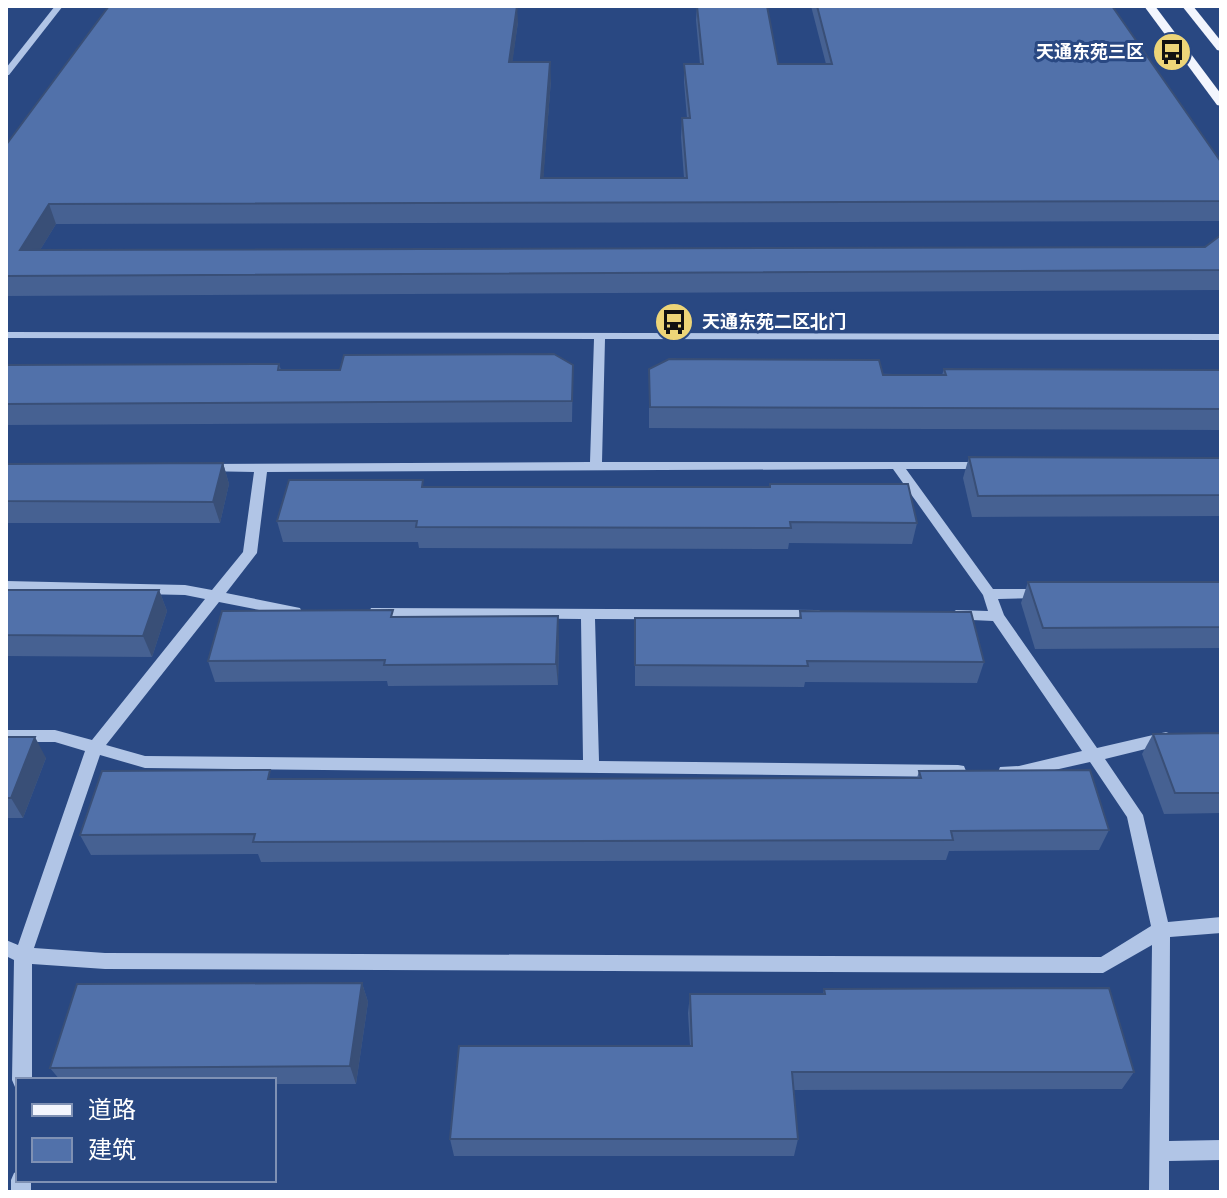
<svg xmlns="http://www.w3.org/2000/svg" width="1227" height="1198" viewBox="0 0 1227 1198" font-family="Roboto,'Noto Sans SC',sans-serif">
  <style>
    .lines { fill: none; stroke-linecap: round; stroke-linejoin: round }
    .minor { fill: #b1c5e6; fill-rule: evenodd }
    .major { fill: #f2f5fd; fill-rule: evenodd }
    .wall { fill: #466192 }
    .shaded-wall { fill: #394f77 }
    .building { fill: #5171aa; stroke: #394f77; stroke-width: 2 }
    .labels { text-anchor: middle; stroke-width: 6; stroke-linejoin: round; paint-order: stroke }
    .far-poi-label { font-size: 18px; font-weight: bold; fill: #fff; stroke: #294882; text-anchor: end }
  </style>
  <rect width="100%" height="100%" fill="#294882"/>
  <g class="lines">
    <g class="minor">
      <path d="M55 6H63L9 75H6V68Z"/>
      <path d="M6 332 1221 334V340L605 339 602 462H989L991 465 989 468 985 469H906L993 589H1046L1048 593 1046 597 1041 598 998 599 1004 615 1097 748 1166 732 1171 734 1174 738 1171 742 1166 744 1105 759 1143 815 1168 922 1221 917V933L1170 937 1169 1141 1221 1140V1160L1169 1161V1192H1149L1152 945 1103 973 105 969 32 964V1080H18V1088L15 1087 12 1080 14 960 6 956V940L18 945 85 751 55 742H6V730H55L92 740 205 599 185 595 6 591V581L185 585 212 590 243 552 254 472 201 471 199 468 201 465 205 464 590 462 594 339 6 338ZM893 469 983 595 988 611 956 610 949 615 951 619 993 621 1082 751 1019 766 1000 767 998 772 1000 777 1019 778 1090 762 1127 817 1151 926 1101 957 105 953 34 948 100 755 145 768 958 777 964 776 966 771 964 766 958 765 599 761 595 619 819 620 826 615 819 610 371 608 369 612 376 617 581 619 583 760 145 756 106 745 219 602 295 617 300 616 302 612 300 608 226 593 257 553 267 472Z"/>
      <path d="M18 1171V1180H31V1192H11V1180L14 1173Z"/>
    </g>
    <g class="major">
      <path d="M1144 6H1155L1221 94V106L1217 105Z"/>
      <path d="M1182 6H1193L1221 41V51L1217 50Z"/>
    </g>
  </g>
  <g class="wall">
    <path d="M697 6 778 64H826L811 6H1112L1221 162V221L56 224 40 250 1205 247 1221 235V289L1220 290 6 296V145L518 22 512 62 551 80 543 178H684L681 137 682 118H687L684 82V64H700L696 20Z"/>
    <path d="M279 364 281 370 573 365 572 422 6 425V365Z"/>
    <path d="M649 369 942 375 944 369 1221 370V430L649 428Z"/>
    <path d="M969 457 1221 458V516L972 517 963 478Z"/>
    <path d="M223 463 229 484 220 523H6V464Z"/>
    <path d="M770 484 917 523 912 544 789 543 788 549 419 548 418 542H283L277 521 424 487H769Z"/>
    <path d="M1028 582H1221V648L1035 649 1021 603Z"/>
    <path d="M6 590H159L167 611 152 657 6 656Z"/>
    <path d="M800 611 984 662 977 683 805 682 804 687 635 686V618H799Z"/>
    <path d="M394 617 559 638 558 685 388 686 387 681 215 682 208 661Z"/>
    <path d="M1221 733V813L1164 814 1142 754 1153 734Z"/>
    <path d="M6 737 46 758 23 818H6Z"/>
    <path d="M919 771 1109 830 1099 850 949 851 946 860 261 862 258 854 91 855 80 835 273 779 917 778Z"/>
    <path d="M362 983 368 1002 356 1084H274V1080H60L50 1068Z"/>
    <path d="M824 989 1134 1072 1122 1089 793 1090 798 1139 794 1156H454L450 1139 690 1046 688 1013 690 994H823Z"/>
  </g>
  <g class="shaded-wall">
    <path d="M517 6 518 22 510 80 509 62Z"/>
    <path d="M550 62 551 80 542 197 541 178Z"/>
    <path d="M49 204 56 224 28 270 20 250Z"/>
    <path d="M223 463 229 484 220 523 213 502Z"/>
    <path d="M159 590 167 611 152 657 143 636Z"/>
    <path d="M558 616 559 638 558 685 556 664Z"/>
    <path d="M35 737 46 758 23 818 11 798Z"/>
    <path d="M362 983 368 1002 356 1084 350 1066Z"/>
  </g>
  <g class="building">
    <path d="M109 6H517L509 62H550L541 178H687L682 118H690L684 64H703L697 6H767L778 64H832L817 6H1112L1221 162V201L49 204 20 250 1205 247 1221 235V270L6 276V145Z"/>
    <path d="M554 354 573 365 572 401 6 404V365L279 364 278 370H340L344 355Z"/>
    <path d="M669 359 879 360 883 375H946L944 369 1221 370V409L650 407 649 369Z"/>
    <path d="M969 457 1221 458V495L978 496Z"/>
    <path d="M223 463 213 502 6 501V464Z"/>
    <path d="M289 480H423L422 487H770V484H908L917 523 790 522 791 528 416 527 417 521H277Z"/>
    <path d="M1028 582H1221V627L1043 628Z"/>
    <path d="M6 590H159L143 636 6 635Z"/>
    <path d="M393 610 391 617 558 616 556 664 384 665 385 660 208 661 222 611Z"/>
    <path d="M800 611 971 612 984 662 807 661 808 666 635 665V618H801Z"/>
    <path d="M1221 733V793H1175L1153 734Z"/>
    <path d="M6 737H35L11 798H6Z"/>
    <path d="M270 770 268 779 921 778 919 771 1090 770 1109 830 951 831 953 840 253 842 255 834 80 835 102 771Z"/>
    <path d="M362 983 350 1066 50 1068 77 984Z"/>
    <path d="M1109 988 1134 1072H792L798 1139H450L459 1046H692L690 994H825L824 989Z"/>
  </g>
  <defs>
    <symbol id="bus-disc" viewBox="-11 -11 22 22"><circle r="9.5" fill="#edd578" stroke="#294882"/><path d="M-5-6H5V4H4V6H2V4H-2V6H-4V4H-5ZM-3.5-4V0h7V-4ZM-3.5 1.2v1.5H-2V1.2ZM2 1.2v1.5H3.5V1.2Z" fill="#111"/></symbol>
  </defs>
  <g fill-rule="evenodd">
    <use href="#bus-disc" x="1150" y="30" width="44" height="44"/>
    <use href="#bus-disc" x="652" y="300" width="44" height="44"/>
  </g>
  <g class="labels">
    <g class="far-poi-label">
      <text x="1144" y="58">天通东苑三区</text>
      <text x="702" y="328" text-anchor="start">天通东苑二区北门</text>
    </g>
  </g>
  <rect width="1227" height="1198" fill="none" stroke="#ffffff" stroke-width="16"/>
  <rect x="16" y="1078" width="260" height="104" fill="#294882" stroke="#7f91b4" stroke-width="2"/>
  <rect x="32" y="1104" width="40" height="12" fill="#f2f5fd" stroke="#7f91b4" stroke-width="2"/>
  <text x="88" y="1118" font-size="24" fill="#ffffff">道路</text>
  <rect x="32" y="1138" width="40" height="24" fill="#5171aa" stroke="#7f91b4" stroke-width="2"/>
  <text x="88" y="1158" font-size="24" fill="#ffffff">建筑</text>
</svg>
